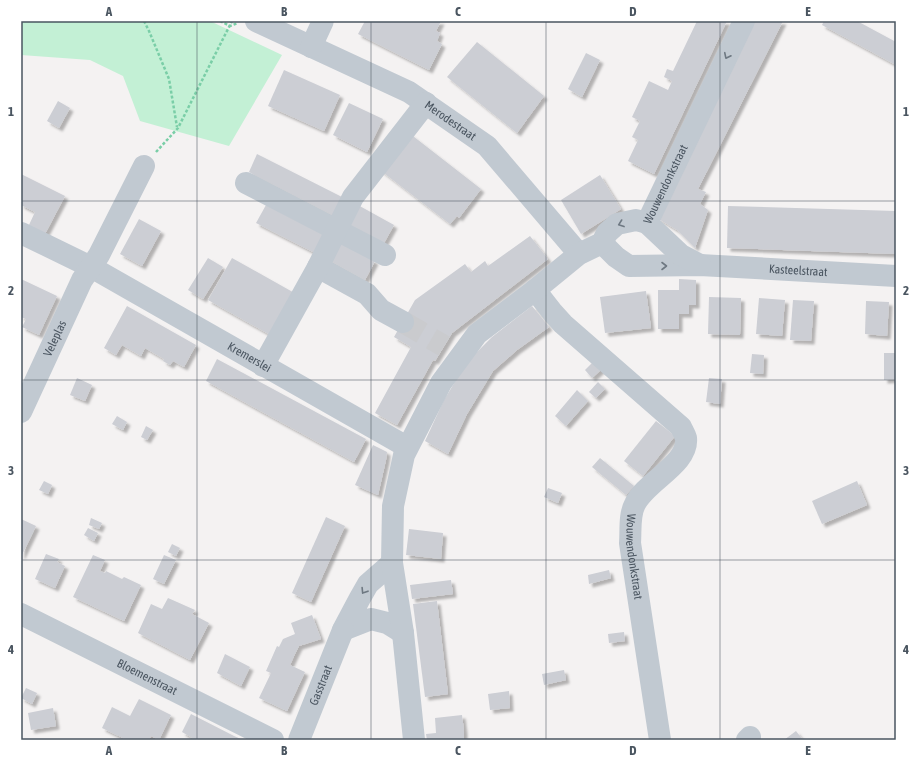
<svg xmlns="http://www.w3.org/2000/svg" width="917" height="761" viewBox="0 0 917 761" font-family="'Asap Condensed',sans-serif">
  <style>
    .green { fill: #c3f0d5 }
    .building { fill: #ccced4; filter: url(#shadow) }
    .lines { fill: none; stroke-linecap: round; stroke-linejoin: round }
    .minor-tunnel { stroke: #cacbce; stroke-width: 22; stroke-dasharray: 22 11; stroke-linecap: butt }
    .path { stroke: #7acea7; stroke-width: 2.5; stroke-dasharray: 3 2; stroke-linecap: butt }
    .minor { stroke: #c1c9d1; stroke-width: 22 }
    .oneway { stroke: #6e7882 }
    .grid { fill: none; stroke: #4a5560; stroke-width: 1; stroke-opacity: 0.55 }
    .labels { text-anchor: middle; stroke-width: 3; stroke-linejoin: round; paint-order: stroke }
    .street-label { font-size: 12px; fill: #4a5560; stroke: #fff }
    .neatline { fill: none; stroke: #4a5560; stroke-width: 1.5 }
    .grid-label { font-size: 13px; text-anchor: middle; font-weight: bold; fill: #4a5560 }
  </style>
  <defs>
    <filter id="shadow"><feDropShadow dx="3.5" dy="3.5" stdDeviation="1" flood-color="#0004"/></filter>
  </defs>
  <rect width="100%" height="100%" fill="#f4f2f2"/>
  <path class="green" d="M21 21H210L282 55 229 146 140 121 123 76 90 60 21 55Z"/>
  <g class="building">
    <path d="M365 21H441L436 31 440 33 437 41 442 44 429 70 358 34Z"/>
    <path d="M697 21H727L654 174 628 161 638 140 632 137 640 121 632 117 649 81 668 90 672 81 664 77 667 69 673 71Z"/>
    <path d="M755 21H783L698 189 706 192 700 204 708 210 695 248 677 230 657 218Z"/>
    <path d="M824 21H857L896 42V65L822 25Z"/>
    <path d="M477 42 544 96 517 133 447 77Z"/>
    <path d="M586 53 600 60 582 97 568 89Z"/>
    <path d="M284 70 340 95 324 131 268 106Z"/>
    <path d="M58 101 70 108 59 128 47 121Z"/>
    <path d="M349 103 383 119 367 152 333 135Z"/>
    <path d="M409 133 481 189 459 218 457 216 450 224 380 170Z"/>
    <path d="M257 154 342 197 334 216 249 172Z"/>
    <path d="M21 174 65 196 45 234 29 225 35 212 21 205Z"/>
    <path d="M600 175 621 209 581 234 561 200Z"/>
    <path d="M356 204 394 225 384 243 346 223Z"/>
    <path d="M266 205 328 237 319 255 256 223Z"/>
    <path d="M728 206 896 211V254L727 248Z"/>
    <path d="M139 219 161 231 142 266 120 254Z"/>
    <path d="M530 236 548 259 452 333 435 361 433 360 397 425 375 413 411 347 394 337 415 300 465 264 471 272 485 261 488 266Z"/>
    <path d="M337 241 375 261 365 280 327 259Z"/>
    <path d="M208 258 223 267 203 299 188 290Z"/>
    <path d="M232 258 298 295 274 337 208 300Z"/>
    <path d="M21 279 57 296 39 335 22 327 26 319 21 317Z"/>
    <path d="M679 279 696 280V305H689V314H679V329H658V290H679Z"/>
    <path d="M646 291 651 328 605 333 600 297Z"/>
    <path d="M709 297 741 298 740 335 708 334Z"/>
    <path d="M759 298 785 300 782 336 756 334Z"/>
    <path d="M793 300 814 301 811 341 790 340Z"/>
    <path d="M866 301 889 302 887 336 865 334Z"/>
    <path d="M127 306 196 345 184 367 173 361 170 365 163 361 164 359 145 348 141 356 122 345 116 355 104 348Z"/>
    <path d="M532 306 549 327 517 350 493 371 467 414 448 454 425 441 444 400 467 362 492 337Z"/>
    <path d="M884 353H896V379L884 380Z"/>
    <path d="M752 354 764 355 763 374 750 373Z"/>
    <path d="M217 359 366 439 354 462 206 381Z"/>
    <path d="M596 359 604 367 592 378 585 370Z"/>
    <path d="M77 378 92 385 85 401 70 395Z"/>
    <path d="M709 378 722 379 720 404 706 402Z"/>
    <path d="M598 382 605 389 596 398 589 392Z"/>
    <path d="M577 390 588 401 566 426 555 416Z"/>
    <path d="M117 416 127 422 123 430 112 424Z"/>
    <path d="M656 421 675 436 643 476 624 461Z"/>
    <path d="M146 426 153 430 147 440 141 437Z"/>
    <path d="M373 445 387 452 386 460 378 495 355 485Z"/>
    <path d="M600 458 634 486 626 495 592 467Z"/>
    <path d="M44 481 52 485 48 494 39 490Z"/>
    <path d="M857 481 867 505 822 524 812 501Z"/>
    <path d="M548 488 562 493 558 503 544 497Z"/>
    <path d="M326 517 345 526 311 602 292 593Z"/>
    <path d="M91 518 102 523 99 529 89 525Z"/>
    <path d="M21 519 36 526 21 557Z"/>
    <path d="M88 528 98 533 94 541 84 535Z"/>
    <path d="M409 529 443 533 441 559 406 555Z"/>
    <path d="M172 544 180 548 176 556 168 552Z"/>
    <path d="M46 554 59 559 57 562 65 566 55 588 35 579Z"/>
    <path d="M93 555 105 560 100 571 105 573 106 571 122 579 124 577 141 585 124 621 73 597Z"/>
    <path d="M164 555 176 560 164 584 153 579Z"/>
    <path d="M609 570 611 578 589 584 588 575Z"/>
    <path d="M451 580 453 594 412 599 410 585Z"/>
    <path d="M168 598 195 610 192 614 209 623 190 660 138 633 151 604 162 609Z"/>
    <path d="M437 601 448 694 425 697 413 604Z"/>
    <path d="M312 615 321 639 299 646 295 654 290 665 305 672 287 711 259 698 271 673 266 671 277 646 279 647 283 639 295 634 291 623Z"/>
    <path d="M624 632 625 641 609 643 608 634Z"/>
    <path d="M225 654 250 667 241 686 217 673Z"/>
    <path d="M564 670 566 680 544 685 542 674Z"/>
    <path d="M26 688 37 693 32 704 21 698Z"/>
    <path d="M509 691 510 708 490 710 488 694Z"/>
    <path d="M139 699 171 715 159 740 151 736 149 740H127L102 728 112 707 130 716Z"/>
    <path d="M53 708 56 726 31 730 28 713Z"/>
    <path d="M191 714 234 736 243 740H196L182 732Z"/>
    <path d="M462 715 464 731V740H427L426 734 436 733 435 718Z"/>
    <path d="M796 731 803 740H784Z"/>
  </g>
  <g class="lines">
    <path class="minor-tunnel" d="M403 322 444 346"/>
    <g class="path">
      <path d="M144 21 149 31 169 79 177 127"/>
      <path d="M220 21 230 26 238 23"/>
      <path d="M156 152 178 128 232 21"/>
    </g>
    <g class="minor">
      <path id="s1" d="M256 21 409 92 487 146 579 254"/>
      <path d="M311 47 323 21"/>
      <path d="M246 183 385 255"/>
      <path id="s2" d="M647 223 744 21"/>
      <path id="s3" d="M21 233 91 267 407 447"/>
      <path id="s4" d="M602 243 616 257 629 266 700 265 896 276"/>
      <path d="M318 267 367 294 381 310 403 322"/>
      <path id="s5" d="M535 290 553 313 563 324 681 427C682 430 685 434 686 438 689 464 646 481 635 504 629 515 631 530 630 543L660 740"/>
      <path d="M263 366 318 267 353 197 426 103"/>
      <path id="s6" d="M21 412 82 280 99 255 144 166"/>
      <path d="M392 563 368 584 360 598 343 630 371 619 387 623 403 633"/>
      <path id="s7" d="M21 614 273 740"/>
      <path id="s8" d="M299 740 343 630"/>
      <path d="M414 740 403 633 392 563 393 506 404 455 441 383 477 334 535 290 579 254 602 243 607 233 617 224 636 220 647 223 681 255 700 265"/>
      <path d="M747 740 750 737"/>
    </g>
  </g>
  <defs><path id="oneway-chevron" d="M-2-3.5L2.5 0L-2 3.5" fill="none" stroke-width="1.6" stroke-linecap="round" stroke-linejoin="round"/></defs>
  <g class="oneway">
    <use href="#oneway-chevron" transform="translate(727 56) rotate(116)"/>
    <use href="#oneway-chevron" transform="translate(621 224) rotate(160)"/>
    <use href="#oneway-chevron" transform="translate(664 266)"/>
    <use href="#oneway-chevron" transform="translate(364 591) rotate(122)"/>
  </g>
  <path class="grid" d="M197 21V740M371 21V740M546 21V740M720 21V740M21 201H896M21 380H896M21 560H896"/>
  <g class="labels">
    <g class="street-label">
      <text dy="4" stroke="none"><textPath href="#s1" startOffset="219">Merodestraat</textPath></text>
      <text dy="4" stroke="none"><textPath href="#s2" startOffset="43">Wouwendonkstraat</textPath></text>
      <text dy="4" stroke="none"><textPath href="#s4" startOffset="205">Kasteelstraat</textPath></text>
      <text dy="4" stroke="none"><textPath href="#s6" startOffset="81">Veleplas</textPath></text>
      <text dy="4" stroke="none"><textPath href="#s3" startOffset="260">Kremerslei</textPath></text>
      <text dy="4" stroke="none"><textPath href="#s5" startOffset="352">Wouwendonkstraat</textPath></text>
      <text dy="4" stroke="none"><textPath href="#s7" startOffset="141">Bloemenstraat</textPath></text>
      <text dy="4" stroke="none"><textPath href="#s8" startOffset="59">Gasstraat</textPath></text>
    </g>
  </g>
  <rect width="917" height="761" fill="none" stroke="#ffffff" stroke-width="44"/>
  <rect x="22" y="22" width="873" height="717" class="neatline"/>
  <g class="grid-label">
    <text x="109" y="16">A</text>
    <text x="284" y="16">B</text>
    <text x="458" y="16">C</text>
    <text x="633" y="16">D</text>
    <text x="808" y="16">E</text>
    <text x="11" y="116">1</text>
    <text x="906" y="116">1</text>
    <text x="11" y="295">2</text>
    <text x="906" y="295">2</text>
    <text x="11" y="475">3</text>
    <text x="906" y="475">3</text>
    <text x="11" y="654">4</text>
    <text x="906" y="654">4</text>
    <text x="109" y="755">A</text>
    <text x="284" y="755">B</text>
    <text x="458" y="755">C</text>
    <text x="633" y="755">D</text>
    <text x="808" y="755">E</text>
  </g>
</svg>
